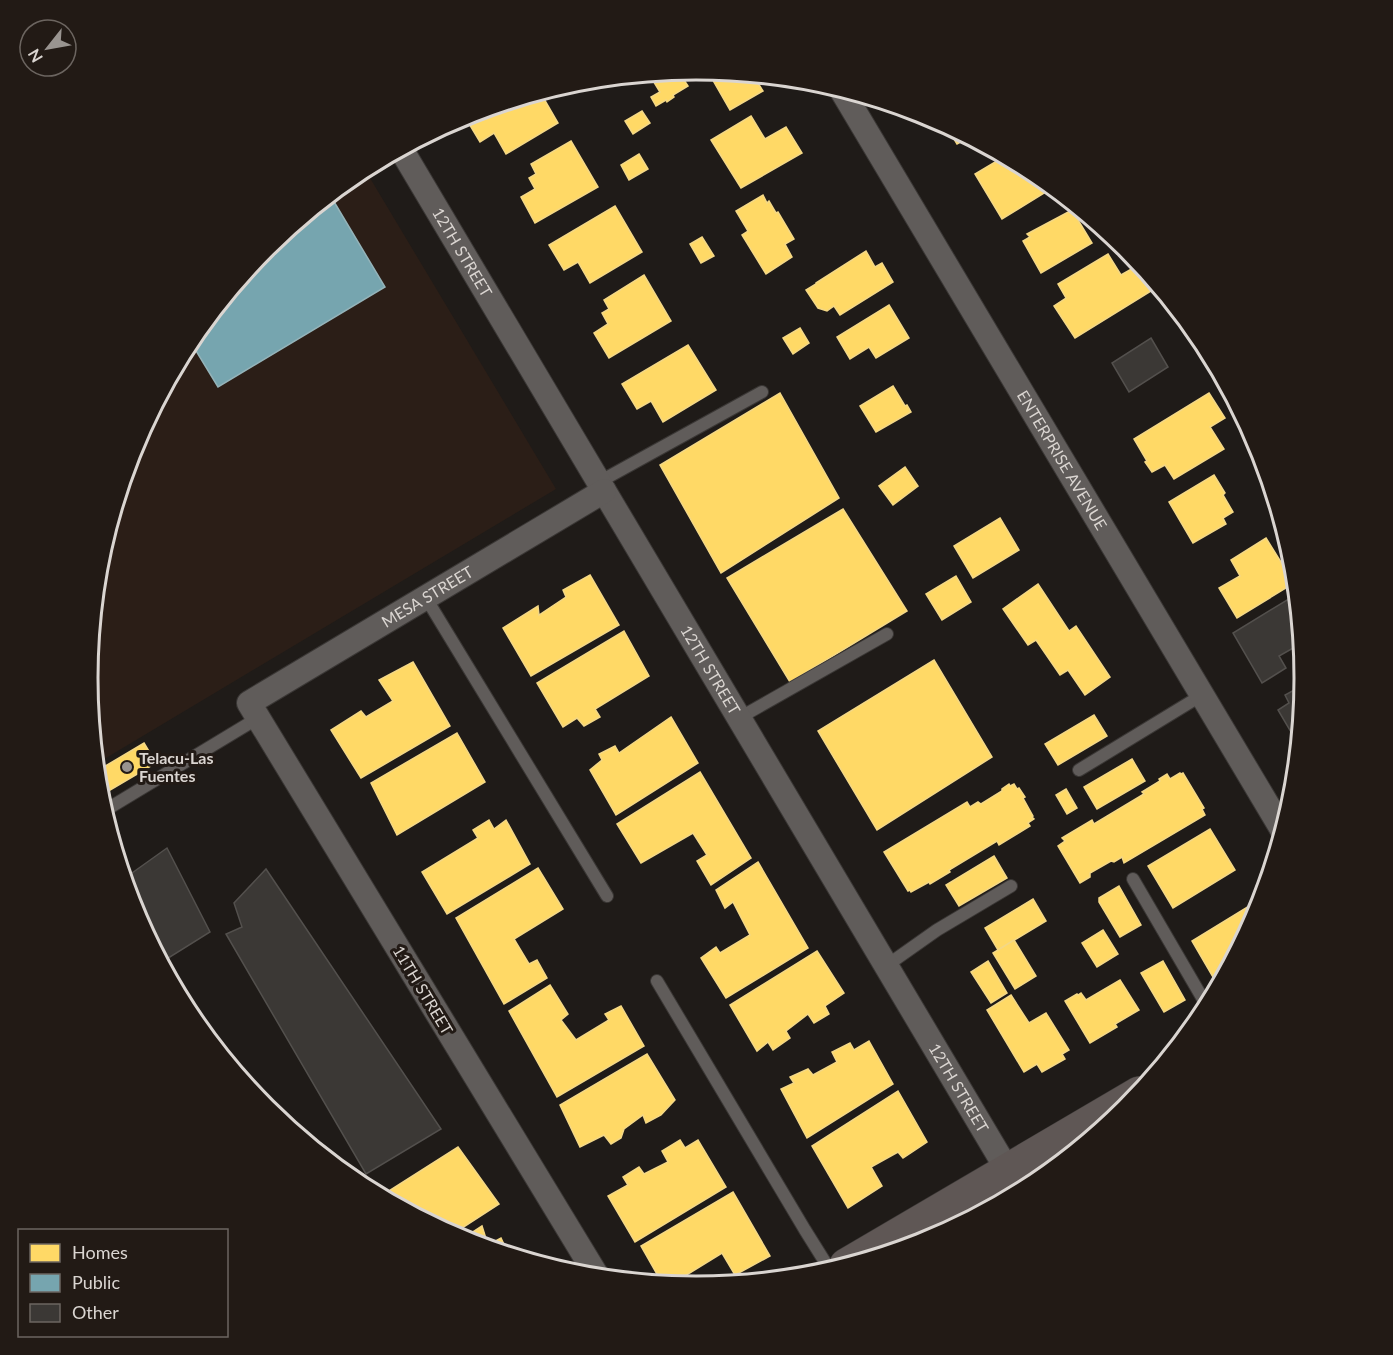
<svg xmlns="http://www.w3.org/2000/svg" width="1393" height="1355" viewBox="0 0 1393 1355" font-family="Lato,sans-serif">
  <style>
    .built { fill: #2b1e17 }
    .homes { fill: #ffd966; stroke: #f4d886; stroke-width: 1.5 }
    .public { fill: #76a5af; stroke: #94b3b9; stroke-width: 1.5 }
    .building { fill: #3b3835; stroke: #53504d; stroke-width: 1.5 }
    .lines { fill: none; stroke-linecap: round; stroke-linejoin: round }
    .lane-casing { stroke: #3a3735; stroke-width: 14 }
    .street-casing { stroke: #3a3735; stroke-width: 26 }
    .secondary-casing { stroke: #3a3735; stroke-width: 34 }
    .lane { stroke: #605c5a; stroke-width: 12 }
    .street { stroke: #605c5a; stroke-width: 24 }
    .secondary { stroke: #5f5755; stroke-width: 33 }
    .poi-dot { fill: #999490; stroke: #221a15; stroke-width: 2 }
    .labels { text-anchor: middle; stroke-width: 6; stroke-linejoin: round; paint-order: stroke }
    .street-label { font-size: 16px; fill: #dad5d1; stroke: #221a15 }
    .poi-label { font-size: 16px; font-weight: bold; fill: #dad5d1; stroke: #221a15; text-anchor: start }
    .rim { fill: none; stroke: #dad5d1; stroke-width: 3 }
  </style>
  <rect width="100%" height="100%" fill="#1f1b18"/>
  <path class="built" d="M364 168 556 489 96 764 88 677 100 558 134 444 191 339 266 247 359 171Z"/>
  <g class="homes">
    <path d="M707 70 753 75 763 91 730 110Z"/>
    <path d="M678 71 688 86 673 95 674 97 667 102 666 100 656 106 651 97 660 92 652 79 664 72Z"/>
    <path d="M540 92 558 123 506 154 494 133 480 142 465 117 472 113Z"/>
    <path d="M642 111 650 123 633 134 625 121Z"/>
    <path d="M751 116 765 139 786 127 802 153 741 188 711 140Z"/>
    <path d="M945 124 970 137 957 144Z"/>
    <path d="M571 141 598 187 535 223 521 197 535 189 529 178 536 174 531 164Z"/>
    <path d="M639 154 648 169 629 180 621 165Z"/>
    <path d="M1005 156 1035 172 1054 187 1002 219 975 174Z"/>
    <path d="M763 195 767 203 769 201 776 213 778 212 794 239 785 244 792 257 766 274 742 235 748 231 736 211Z"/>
    <path d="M615 206 642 252 590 283 578 262 564 270 549 245Z"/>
    <path d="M1072 210 1092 243 1041 273 1023 241 1030 237 1027 234Z"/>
    <path d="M702 237 714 256 701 263 690 244Z"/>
    <path d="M866 251 875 267 882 263 893 282 840 315 834 306 827 311 818 308 806 290 816 284V283Z"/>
    <path d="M1108 254 1121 275 1135 267 1151 291 1075 338 1054 306 1066 298 1058 284Z"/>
    <path d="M644 275 671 321 609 358 594 333 608 324 602 313 609 309 604 300Z"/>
    <path d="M889 305 909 338 876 358 869 347 850 359 837 337Z"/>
    <path d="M800 328 809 343 793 354 783 338Z"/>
    <path d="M688 345 716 390 663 422 651 401 637 409 622 384Z"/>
    <path d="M893 386 905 406 907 405 911 412 876 432 860 406Z"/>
    <path d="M780 393 839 498 721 573 660 465Z"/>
    <path d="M1209 393 1225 418 1210 427 1224 449 1174 479 1165 465 1152 472 1145 462 1147 461 1134 439Z"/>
    <path d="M905 467 918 486 893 505 879 486Z"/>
    <path d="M1214 475 1225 493 1223 495 1233 512 1223 518 1226 524 1193 543 1169 502Z"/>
    <path d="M843 509 907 611 790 682 727 578Z"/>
    <path d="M1000 518 1019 550 973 578 954 546Z"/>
    <path d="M1266 538 1294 583 1237 618 1219 588 1240 576 1231 560Z"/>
    <path d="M590 575 619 625 531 676 503 628 538 606 539 615 566 597 563 590Z"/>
    <path d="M956 576 971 602 942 620 926 594Z"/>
    <path d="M1038 584 1069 631 1076 626 1110 677 1085 695 1068 670 1060 675 1036 640 1028 645 1003 609Z"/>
    <path d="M624 631 649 676 595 709 600 717 584 726 577 718 563 727 537 683Z"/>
    <path d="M934 660 992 757 877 830 818 731Z"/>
    <path d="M413 662 450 726 361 778 331 730 361 711 366 717 393 701 379 680Z"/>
    <path d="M1094 715 1107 736 1058 765 1045 744Z"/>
    <path d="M671 717 698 763 616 815 590 770 602 760 599 754 615 746 619 753Z"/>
    <path d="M457 733 485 782 397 835 371 783Z"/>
    <path d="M144 743 156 763 100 796 97 771Z"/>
    <path d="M1132 759 1145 781 1097 809 1084 787Z"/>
    <path d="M700 772 751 858 711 885 697 861 707 855 693 833 641 863 617 824Z"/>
    <path d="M1180 773 1181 774 1183 773 1204 808 1202 809 1205 815 1124 863 1122 857 1114 862 1111 861 1090 873V877L1080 883 1058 846 1065 841 1062 838 1092 820 1094 824 1144 794 1142 792 1160 781 1159 779 1167 774 1170 779Z"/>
    <path d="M1009 784 1010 786 1014 784 1017 789 1019 788 1025 797 1023 798 1033 816 1032 817 1034 819 1028 823 1030 826 999 845 997 841 949 870 950 872 930 884 929 882 911 892 910 890 908 891 884 852 967 802 970 807 978 802 981 804 1002 791V789Z"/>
    <path d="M1066 789 1077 808 1067 814 1056 795Z"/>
    <path d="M489 820 494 829 506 820 530 864 447 914 422 872 478 838 473 830Z"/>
    <path d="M1210 829 1235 870 1173 908 1148 866Z"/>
    <path d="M994 856 1007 878 959 906 946 885Z"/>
    <path d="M758 862 808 948 726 998 701 958 716 947 720 953 750 935 733 902 725 908 716 890Z"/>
    <path d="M538 868 563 909 514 939 529 964 537 960 547 978 504 1004 456 918Z"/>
    <path d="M1119 886 1141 925 1120 937 1099 902V898Z"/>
    <path d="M1033 899 1046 921 998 950 985 928Z"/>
    <path d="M1254 903 1259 911 1221 981 1217 984 1192 941Z"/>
    <path d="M1103 930 1118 954 1097 967 1082 943Z"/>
    <path d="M1014 940 1036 976 1015 989 993 953Z"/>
    <path d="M817 951 844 993 825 1006 829 1014 814 1023 808 1014 786 1031 790 1038 773 1050 768 1042 757 1051 730 1005Z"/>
    <path d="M988 961 1007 993 991 1003 971 972Z"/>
    <path d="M1163 961 1185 1000 1164 1012 1141 973Z"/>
    <path d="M1120 980 1139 1010 1115 1024 1117 1027 1090 1043 1065 1001 1077 994 1078 995 1081 993 1086 1000Z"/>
    <path d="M550 985 568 1014 561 1020 576 1040 609 1020 605 1014 621 1006 644 1046 557 1097 509 1011Z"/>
    <path d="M1011 995 1029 1023 1046 1013 1069 1050 1062 1054 1065 1059 1042 1072 1037 1064 1024 1072 987 1010Z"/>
    <path d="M869 1041 893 1084 807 1138 781 1089 794 1083 790 1077 808 1069 813 1075 837 1062 832 1052 850 1043 854 1050Z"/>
    <path d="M647 1054 675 1100 661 1115 646 1123 643 1115 624 1129 621 1138 611 1144 604 1135 580 1147 560 1105Z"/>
    <path d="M898 1091 927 1142 903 1158 898 1152 871 1167 882 1186 848 1208 812 1146Z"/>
    <path d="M680 1140 685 1148 698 1140 726 1187 635 1242 608 1196 628 1185 623 1177 639 1167 644 1174 668 1162 662 1151Z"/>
    <path d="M458 1147 499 1204 453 1234 381 1196Z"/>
    <path d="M733 1192 770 1256 735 1275 722 1253 672 1284 662 1283 641 1246Z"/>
    <path d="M482 1226 488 1245 501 1238 508 1253 462 1239Z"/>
  </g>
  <path class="public" d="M330 195 385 287 218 387 190 341 191 339 266 247Z"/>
  <g class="building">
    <path d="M1151 338 1168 367 1129 392 1112 363Z"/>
    <path d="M1297 594 1302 643 1279 656 1286 668 1262 683 1233 633Z"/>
    <path d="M1296 689 1300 696 1302 694 1303 695 1298 744 1278 710 1289 703 1285 695Z"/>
    <path d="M167 848 210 932 162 962 134 910 125 878Z"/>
    <path d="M266 869 441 1129 366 1174 226 934 242 927 234 903Z"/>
  </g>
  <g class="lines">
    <defs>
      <g id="lane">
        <path d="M599 482 762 392"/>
        <path d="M426 598 607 896"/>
        <path d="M739 718 887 634"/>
        <path d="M1079 770 1202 695"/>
        <path d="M104 811 258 718"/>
        <path d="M1133 879 1207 1006"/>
        <path d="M886 966 937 930 1011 886"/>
        <path d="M657 981 805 1230 830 1270"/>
      </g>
      <g id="street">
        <path id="s1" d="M841 89 1283 831"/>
        <path id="s2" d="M401 149 1020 1191"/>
        <path id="s3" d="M597 1276 249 703 604 491"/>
      </g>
      <path id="secondary" d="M846 1265 1139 1093"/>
    </defs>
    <use href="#lane" class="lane-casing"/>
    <use href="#street" class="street-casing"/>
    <use href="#secondary" class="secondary-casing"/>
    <use href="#lane" class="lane"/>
    <use href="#street" class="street"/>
    <use href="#secondary" class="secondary"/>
  </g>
  <circle class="poi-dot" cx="127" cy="767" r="6"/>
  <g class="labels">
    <g class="street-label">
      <text dy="6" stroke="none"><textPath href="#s2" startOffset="120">12TH STREET</textPath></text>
      <text dy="6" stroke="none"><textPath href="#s1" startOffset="432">ENTERPRISE AVENUE</textPath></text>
      <text dy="6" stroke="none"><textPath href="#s3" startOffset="878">MESA STREET</textPath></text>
      <text dy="6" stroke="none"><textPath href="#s2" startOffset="606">12TH STREET</textPath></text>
      <text transform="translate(423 990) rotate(59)" y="6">11TH STREET</text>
      <text dy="6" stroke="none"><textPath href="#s2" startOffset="1092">12TH STREET</textPath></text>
    </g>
    <g class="poi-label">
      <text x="139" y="764">Telacu-Las<tspan x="139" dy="18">Fuentes</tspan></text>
    </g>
  </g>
  <path d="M0 0H1393V1355H0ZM98 678a598 598 0 1 1 1196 0a598 598 0 1 1-1196 0Z" fill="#221a15" fill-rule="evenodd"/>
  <path class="rim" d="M98 678a598 598 0 1 1 1196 0a598 598 0 1 1-1196 0Z"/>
  <rect x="18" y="1229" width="210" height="108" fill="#221a15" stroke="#6c6560" stroke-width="1.5"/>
  <rect x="30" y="1244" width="30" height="18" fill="#ffd966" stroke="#6c6560" stroke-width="1.5"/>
  <text x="72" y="1259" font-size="18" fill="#dad5d1">Homes</text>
  <rect x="30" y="1274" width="30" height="18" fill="#76a5af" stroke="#6c6560" stroke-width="1.5"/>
  <text x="72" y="1289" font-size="18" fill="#dad5d1">Public</text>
  <rect x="30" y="1304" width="30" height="18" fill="#3b3835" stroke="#6c6560" stroke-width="1.5"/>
  <text x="72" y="1319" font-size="18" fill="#dad5d1">Other</text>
  <g transform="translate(48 48) rotate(239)"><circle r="28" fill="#221a15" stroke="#6c6560" stroke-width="1.5"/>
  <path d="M0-4.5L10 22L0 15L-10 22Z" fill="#999490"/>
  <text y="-9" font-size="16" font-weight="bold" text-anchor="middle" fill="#dad5d1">N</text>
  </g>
</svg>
